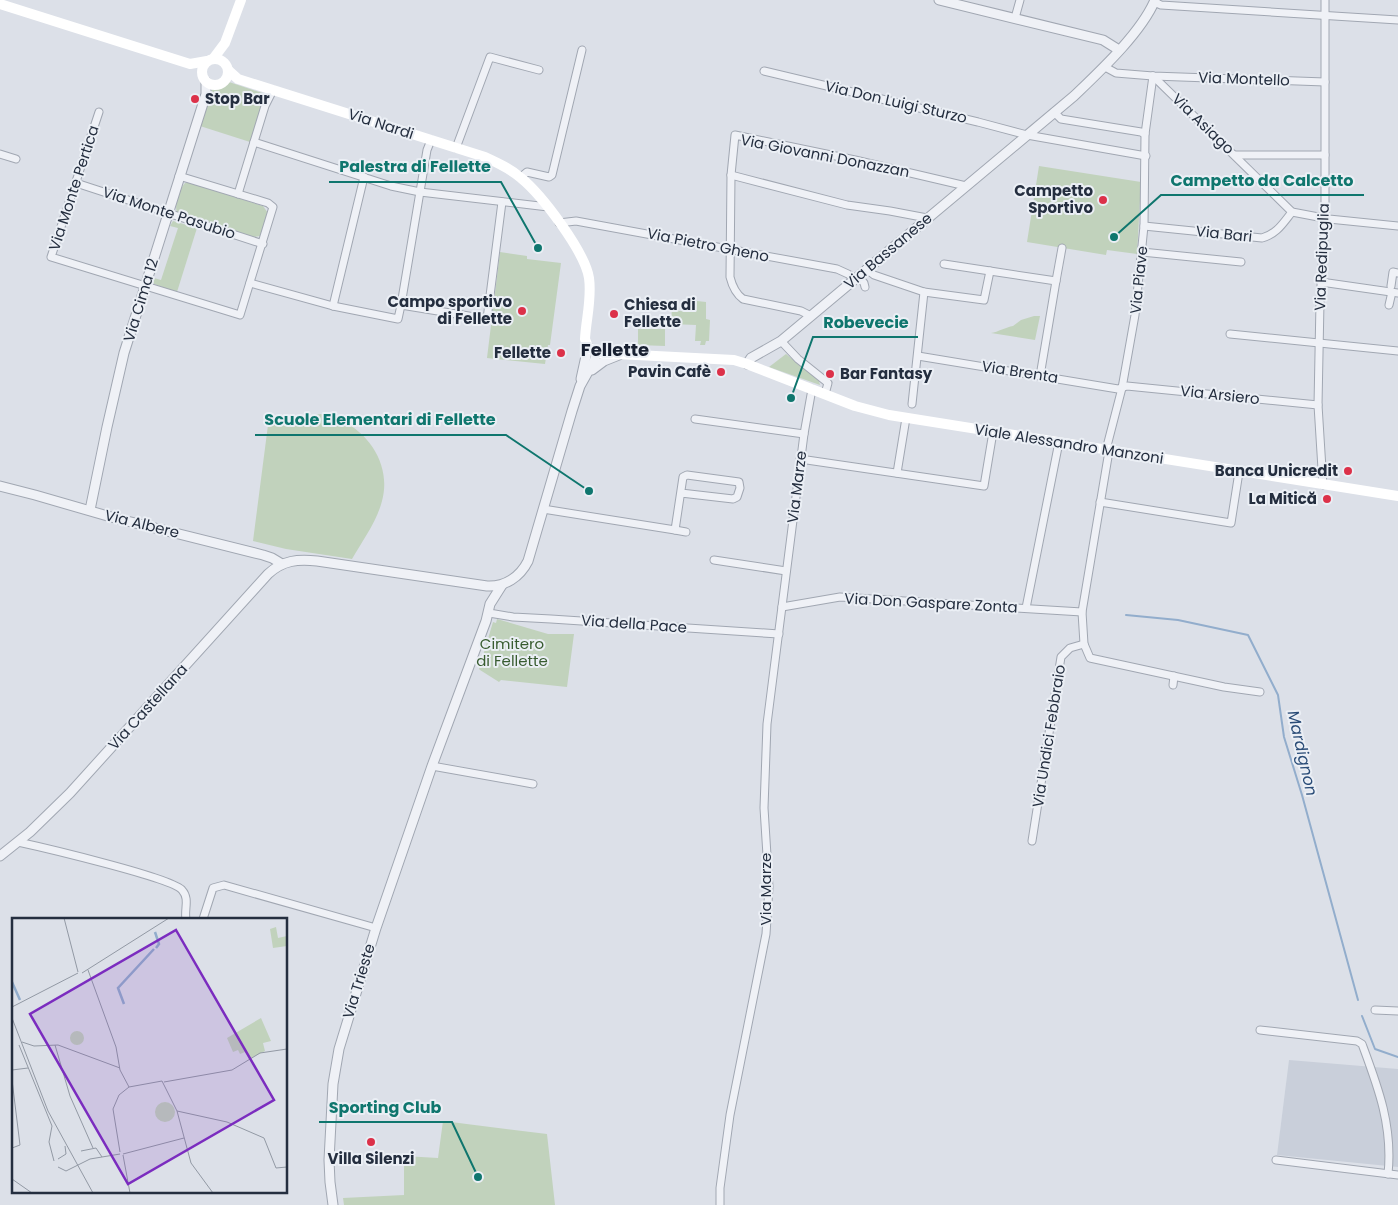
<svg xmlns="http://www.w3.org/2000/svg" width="1398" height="1205" viewBox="0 0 1398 1205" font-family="Poppins,sans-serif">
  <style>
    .built { fill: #c9cfda }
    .green { fill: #c1d2bc }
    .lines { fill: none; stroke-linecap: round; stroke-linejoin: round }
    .stream { stroke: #92adcc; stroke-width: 2 }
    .minor-casing { stroke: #a1a7b2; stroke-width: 9 }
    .tertiary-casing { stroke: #a1a7b2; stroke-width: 11 }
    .minor { stroke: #eff1f6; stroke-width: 7 }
    .tertiary { stroke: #eff1f6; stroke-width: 9 }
    .secondary { stroke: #fff; stroke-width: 10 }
    .poi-dot { fill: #dc3149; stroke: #ebeff5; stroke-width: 2 }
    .labels { text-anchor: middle; stroke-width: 4; stroke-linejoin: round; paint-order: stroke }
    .street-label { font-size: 15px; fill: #242e3f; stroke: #ebeff5 }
    .poi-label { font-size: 15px; font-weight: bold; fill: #242e3f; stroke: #ebeff5; text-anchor: end }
    .park-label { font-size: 15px; fill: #385c30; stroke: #ebeff5 }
    .water-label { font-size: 16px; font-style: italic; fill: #2a4c77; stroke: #ebeff5 }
    .quarter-label { font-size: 18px; font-weight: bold; fill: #171f30; stroke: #ebeff5 }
    .inset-river { fill: none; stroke: #92adcc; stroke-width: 2.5 }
    .inset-road { fill: none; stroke: #9299a4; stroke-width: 1 }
    .view { fill: #7b2cbf; fill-opacity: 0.15; stroke: #7b2cbf; stroke-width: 2.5 }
    .inset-edge { fill: none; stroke: #242e3f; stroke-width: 2.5 }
    .leader { fill: none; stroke: #0f766e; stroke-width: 2 }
    .callout-dot { fill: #0f766e; stroke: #ebeff5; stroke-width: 2 }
    .callout-label { font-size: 16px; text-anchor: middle; font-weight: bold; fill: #0f766e; stroke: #ebeff5; stroke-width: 4; stroke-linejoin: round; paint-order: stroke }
  </style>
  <rect width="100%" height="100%" fill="#dce0e8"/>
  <path class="built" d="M1289 1060 1398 1069V1167L1277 1155Z"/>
  <g class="green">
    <path d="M229 82 265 94 264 102 250 142 200 126 212 89Z"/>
    <path d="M1039 166 1141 182 1137 254 1107 250 1106 255 1027 242Z"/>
    <path d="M185 183H190L263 206 268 213 260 236 254 237 177 213C174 205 179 190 185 183Z"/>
    <path d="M173 221 197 228 177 292 154 284 153 282 154 278 161 280 178 228 170 226Z"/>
    <path d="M500 252 527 256V259L561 263 550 345H548L545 364 487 358Z"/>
    <path d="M697 301 706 302V319L710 320 709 341H706L705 345H700L701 341H695L696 325 671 324 672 307H678L679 311 696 312Z"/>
    <path d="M1034 316H1040L1035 340 991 333C998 332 1006 327 1013 326L1021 320Z"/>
    <path d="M638 329H665V346L638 345Z"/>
    <path d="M786 354 819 381 820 385 769 367Z"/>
    <path d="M321 414C328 416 337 417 343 421 372 436 391 468 382 501 377 521 363 540 352 559L286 549 253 541 268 425 291 418Z"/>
    <path d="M497 619 548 634H574L567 687 501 680 499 682 480 670 479 669 493 622 496 623Z"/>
    <path d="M443 1121 547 1134 555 1205H344L343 1198 404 1195V1156L438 1158Z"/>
  </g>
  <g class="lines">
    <g class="stream">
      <path d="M1126 615 1178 620 1248 635 1278 695 1284 737 1302 795 1358 1000"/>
      <path d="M1362 1016 1375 1049 1398 1057"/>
    </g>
    <defs>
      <g id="minor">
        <path d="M1154 2 1161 5 1398 20"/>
        <path d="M1015 18 1020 0"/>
        <path d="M1105 67 1116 73 1153 76 1325 82"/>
        <path d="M764 71 978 122 1027 135 1146 156"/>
        <path d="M1153 76 1292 212 1329 219 1398 226"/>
        <path d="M99 112 51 257 240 315 273 207 268 203 179 176"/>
        <path d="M1054 112 1061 119 1141 132 1145 134"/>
        <path d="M254 142 391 186 420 192 548 207"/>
        <path d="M456 148 490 57 539 70"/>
        <path d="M0 154 16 159"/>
        <path d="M1235 155H1325"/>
        <path d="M731 175 847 205 890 211 927 218"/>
        <path d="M521 177 527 172 549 177 552 175 582 50"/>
        <path d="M76 183 263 244"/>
        <path d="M238 194 265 106 273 90"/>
        <path d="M559 223 576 221 837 269 848 274 855 279"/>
        <path d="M1144 226 1262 238C1277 234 1283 223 1292 212"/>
        <path d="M1142 252 1241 262"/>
        <path d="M944 264 990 271"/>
        <path d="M866 269 874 275 924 292 984 300 990 271 1056 281 1040 376"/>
        <path d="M858 276 864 283 865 287"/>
        <path d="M1056 281 1062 248"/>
        <path d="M1321 282 1398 293"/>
        <path d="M250 283 333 306 398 319 401 305 487 319 502 202"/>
        <path d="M1391 286 1393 272 1398 273"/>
        <path d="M401 305 427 150 431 140"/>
        <path d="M1389 305 1392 292"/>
        <path d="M333 306 364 177"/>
        <path d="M811 316 801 311 743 299C736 294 732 285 730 277L731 175 735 135 855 160 966 186"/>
        <path d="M1230 334 1398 351"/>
        <path d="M781 341 798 359 828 383 825 394"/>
        <path d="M918 356 1118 389 1127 386 1318 405"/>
        <path d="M912 404 924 292"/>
        <path d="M695 419 804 434"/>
        <path d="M1106 450 1122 388 1135 315 1144 226 1145 134 1153 76"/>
        <path d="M1109 451 1082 612 1084 644 1090 658 1224 687 1260 692"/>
        <path d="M800 459 984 486 993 432"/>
        <path d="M897 473 906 418"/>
        <path d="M1323 485 1318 405 1320 302 1325 219V0"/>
        <path d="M1100 502 1231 523 1239 472"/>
        <path d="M543 509 675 530 683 477 687 475 739 482 740 488 737 497 733 499 681 493"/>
        <path d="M675 530 686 532"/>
        <path d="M714 560 786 571"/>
        <path d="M782 607 840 597 1082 612"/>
        <path d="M1026 608 1059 442"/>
        <path d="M489 613 513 617 551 619 779 634"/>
        <path d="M1173 685 1174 676"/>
        <path d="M432 766 533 784"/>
        <path d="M1032 841 1061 657 1070 648 1084 644"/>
        <path d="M18 842C41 847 173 878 182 890 190 899 184 909 186 919"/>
        <path d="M203 919 213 888 224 885 376 928"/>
        <path d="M1375 1010 1398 1011"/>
        <path d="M1260 1030 1357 1041 1362 1044C1378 1087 1393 1126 1388 1174"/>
        <path d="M1276 1160 1398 1175"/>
        <path d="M720 1205V1188L730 1115 766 934 769 887 764 808 767 724 804 434 812 389"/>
      </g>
      <g id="tertiary">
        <path d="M939 0 1103 40 1119 50"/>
        <path d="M747 364 751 358 781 341 811 316 1074 96C1100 71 1141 33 1155 0"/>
        <path d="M592 370 604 361 619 355"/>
        <path d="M581 379 588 347"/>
        <path d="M0 486 35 495 111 517 263 555 272 558 282 564"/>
        <path d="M90 510 107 427 124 353 206 94V82"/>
        <path d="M0 856 30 832 70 793 268 574C283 560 298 559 317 561L487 586C505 587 520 577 528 561L572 411 580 386 594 361 597 353"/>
        <path d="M333 1205 330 1182 329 1160 333 1084 339 1049 376 928 432 766 486 621 490 604 502 585"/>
      </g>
    </defs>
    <use href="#minor" class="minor-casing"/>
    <use href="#tertiary" class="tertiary-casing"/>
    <use href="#minor" class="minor"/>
    <use href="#tertiary" class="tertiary"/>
    <g class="secondary">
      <path d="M0 4 190 64 207 61"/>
      <circle cx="215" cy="72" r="13"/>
      <path d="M213 59 225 43 241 0"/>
      <path d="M228 70 238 79 485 157C498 163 511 169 521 178 542 195 585 252 589 278 592 299 586 319 585 339L588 347 597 353 734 360 747 364 855 406 889 415 1398 496"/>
    </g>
  </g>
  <g class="poi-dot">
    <circle cx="195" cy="99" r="5"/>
    <circle cx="1103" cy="200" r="5"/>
    <circle cx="522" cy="311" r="5"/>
    <circle cx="614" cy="314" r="5"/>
    <circle cx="561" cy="353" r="5"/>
    <circle cx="721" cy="372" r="5"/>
    <circle cx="830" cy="374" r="5"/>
    <circle cx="1348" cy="471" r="5"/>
    <circle cx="1327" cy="499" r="5"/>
    <circle cx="371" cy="1142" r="5"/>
  </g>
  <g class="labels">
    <g class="street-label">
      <text transform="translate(1244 79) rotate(2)" y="5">Via Montello</text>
      <text transform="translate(896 102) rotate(13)" y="5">Via Don Luigi Sturzo</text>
      <text transform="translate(381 124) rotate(18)" y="5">Via Nardi</text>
      <text transform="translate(1203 124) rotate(44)" y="5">Via Asiago</text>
      <text transform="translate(825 156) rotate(11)" y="5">Via Giovanni Donazzan</text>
      <text transform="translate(74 188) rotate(-72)" y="5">Via Monte Pertica</text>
      <text transform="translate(169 213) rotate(18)" y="5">Via Monte Pasubio</text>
      <text transform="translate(1224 234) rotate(6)" y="5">Via Bari</text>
      <text transform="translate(708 245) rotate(11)" y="5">Via Pietro Gheno</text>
      <text transform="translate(888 251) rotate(-40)" y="5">Via Bassanese</text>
      <text transform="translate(1322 257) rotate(-88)" y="5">Via Redipuglia</text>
      <text transform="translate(1139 280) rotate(-84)" y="5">Via Piave</text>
      <text transform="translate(141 300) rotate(-73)" y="5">Via Cima 12</text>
      <text transform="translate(1020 372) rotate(9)" y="5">Via Brenta</text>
      <text transform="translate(1220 395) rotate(6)" y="5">Via Arsiero</text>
      <text transform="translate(1069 444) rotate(9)" y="5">Viale Alessandro Manzoni</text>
      <text transform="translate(797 487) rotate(-83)" y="5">Via Marze</text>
      <text transform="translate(142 524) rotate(14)" y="5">Via Albere</text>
      <text transform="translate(931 603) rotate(3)" y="5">Via Don Gaspare Zonta</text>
      <text transform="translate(634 624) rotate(4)" y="5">Via della Pace</text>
      <text transform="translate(148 707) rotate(-48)" y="5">Via Castellana</text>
      <text transform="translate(1049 736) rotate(-81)" y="5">Via Undici Febbraio</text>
      <text transform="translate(766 889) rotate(-90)" y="5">Via Marze</text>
      <text transform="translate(359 981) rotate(-73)" y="5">Via Trieste</text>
    </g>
    <g class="poi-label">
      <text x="205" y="104" text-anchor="start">Stop Bar</text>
      <text x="1093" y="196">Campetto<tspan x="1093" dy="17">Sportivo</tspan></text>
      <text x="512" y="307">Campo sportivo<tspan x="512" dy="17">di Fellette</tspan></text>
      <text x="624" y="310" text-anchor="start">Chiesa di<tspan x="624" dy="17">Fellette</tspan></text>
      <text x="551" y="358">Fellette</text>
      <text x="711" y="377">Pavin Cafè</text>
      <text x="840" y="379" text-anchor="start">Bar Fantasy</text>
      <text x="1338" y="476">Banca Unicredit</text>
      <text x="1317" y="504">La Mitică</text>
      <text x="371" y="1164" text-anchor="middle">Villa Silenzi</text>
    </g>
    <g class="park-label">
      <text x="512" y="649">Cimitero<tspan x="512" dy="17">di Fellette</tspan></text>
    </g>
    <g class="water-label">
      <text transform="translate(1303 753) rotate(77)" y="6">Mardignon</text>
    </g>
    <g class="quarter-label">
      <text x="615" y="356">Fellette</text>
    </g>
  </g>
  <g transform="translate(12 918)">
    <rect width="275" height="275" fill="#dce0e8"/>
    <path d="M264 9 266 20 275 18V28L261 30 258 11ZM249 100 259 123 251 125 253 133 237 141 233 134 228 136 226 132 221 134 215 120ZM58 120a7 7 0 1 1 14 0a7 7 0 1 1-14 0ZM143 194a10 10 0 1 1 20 0a10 10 0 1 1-20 0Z" fill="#c1d2bc"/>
    <path class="inset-river" d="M143 14 147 26 144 30M0 64 8 82M112 86 106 70 142 31"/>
    <path class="inset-road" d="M52 0 66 54M76 52 104 129 108 152 117 169 107 177 101 191 108 234M70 55 157 0M0 89 66 55M0 100 36 193 81 275M10 124 22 128 46 127 108 150M7 127 40 208 37 224 42 243M43 127 58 178 81 230M0 152 16 150M0 162 8 227 0 230M152 164 220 152 248 135 275 131M117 169 150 163 165 193 215 204 252 220 264 250 275 249M165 193 179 245 201 275M69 233 84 230 90 239M111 236 172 220M111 237 118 275M46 241 54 236 53 228M46 249 54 253 78 241 108 236M0 261 20 275"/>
    <path class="view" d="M164 12 262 182 116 266 18 96Z"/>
    <rect width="275" height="275" class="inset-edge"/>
  </g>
  <path class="leader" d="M538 248L501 182H329M1114 237L1161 195H1364M791 398L813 337H918M589 491L506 435H255M478 1177L452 1122H319"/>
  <g class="callout-dot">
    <circle cx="538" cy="248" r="5"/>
    <circle cx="1114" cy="237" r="5"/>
    <circle cx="791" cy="398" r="5"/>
    <circle cx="589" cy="491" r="5"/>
    <circle cx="478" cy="1177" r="5"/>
  </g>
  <g class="callout-label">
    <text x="415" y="172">Palestra di Fellette</text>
    <text x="1262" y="186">Campetto da Calcetto</text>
    <text x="866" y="328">Robevecie</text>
    <text x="380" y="425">Scuole Elementari di Fellette</text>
    <text x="385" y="1113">Sporting Club</text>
  </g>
</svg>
